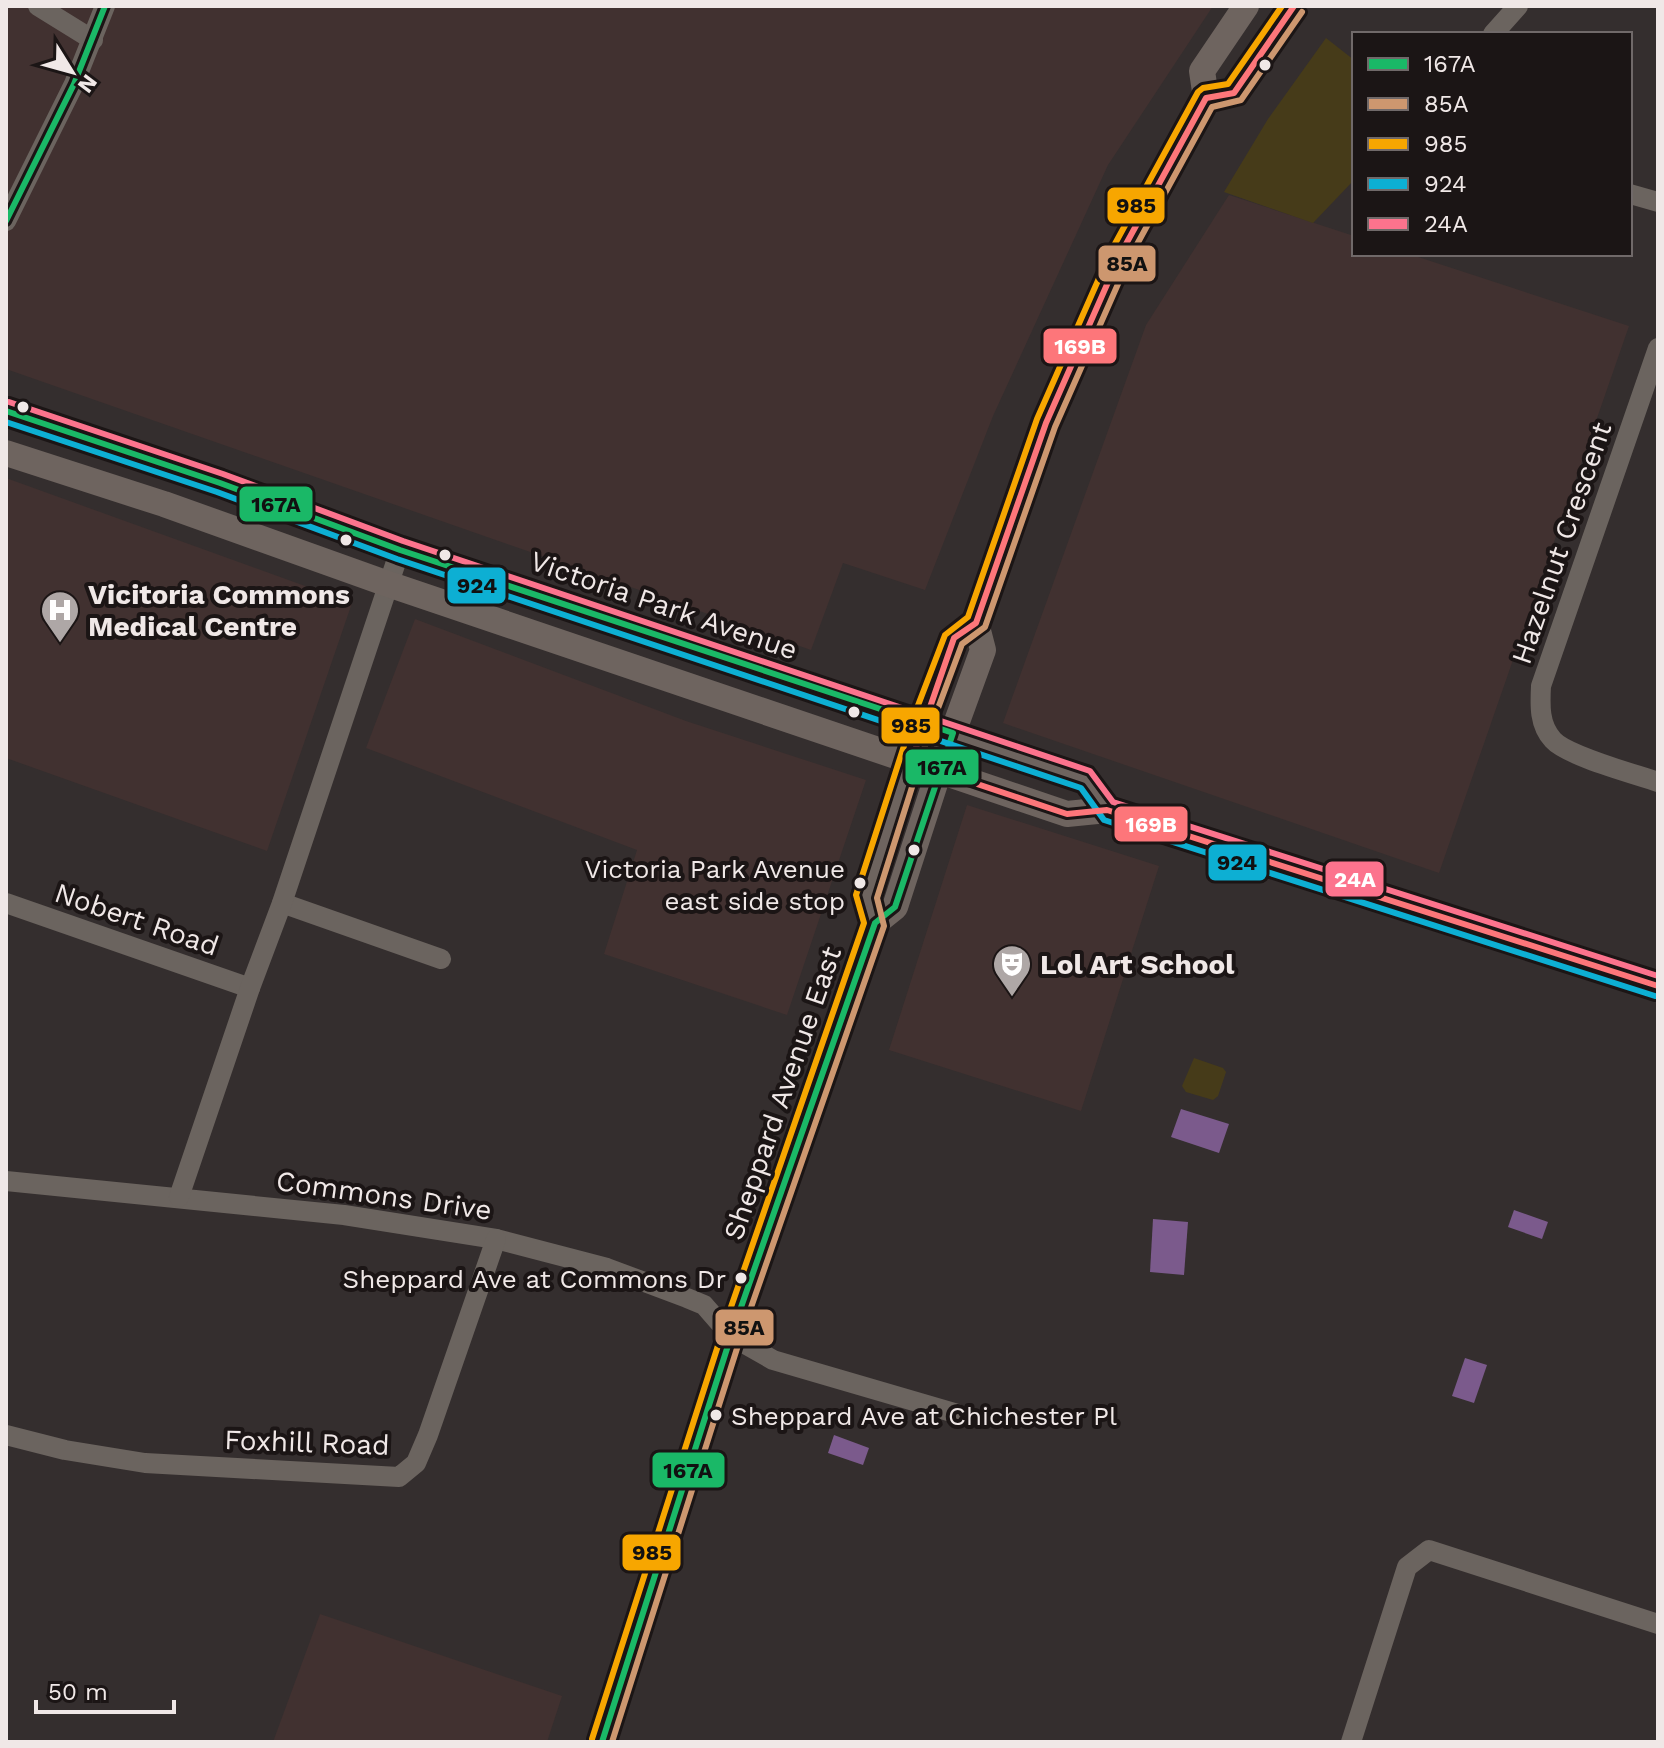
<svg xmlns="http://www.w3.org/2000/svg" width="1664" height="1748" viewBox="0 0 1664 1748" font-family="'Work Sans',sans-serif">
  <style>
    .built { fill: #413130 }
    .green { fill: #463b19 }
    .water { fill: #7b5a8c }
    .lines { fill: none; stroke-linecap: round; stroke-linejoin: round }
    .minor { stroke: #6b645f; stroke-width: 20 }
    .major { stroke: #6e645f; stroke-width: 26 }
    .bus-1-casing { stroke: #1b1515; stroke-width: 12 }
    .bus-2-casing { stroke: #1b1515; stroke-width: 12 }
    .bus-3-casing { stroke: #1b1515; stroke-width: 12 }
    .bus-4-casing { stroke: #1b1515; stroke-width: 12 }
    .bus-5-casing { stroke: #1b1515; stroke-width: 12 }
    .bus-6-casing { stroke: #1b1515; stroke-width: 12 }
    .bus-1 { stroke: #1ab867; stroke-width: 6 }
    .bus-2 { stroke: #cd976f; stroke-width: 6 }
    .bus-3 { stroke: #f7a600; stroke-width: 6 }
    .bus-4 { stroke: #0dafd3; stroke-width: 6 }
    .bus-5 { stroke: #fc738d; stroke-width: 6 }
    .bus-6 { stroke: #fd767a; stroke-width: 6 }
    .bus-dot { fill: #f0e8e7; stroke: #1b1515; stroke-width: 3 }
    .labels { text-anchor: middle; stroke-width: 8; stroke-linejoin: round; paint-order: stroke }
    .bus-label { font-size: 26px; fill: #f0e8e7; stroke: #1b1515; text-anchor: end }
    .street-label { font-size: 28px; fill: #f0e8e7; stroke: #1b1515 }
    .poi-label { font-size: 28px; font-weight: bold; fill: #f0e8e7; stroke: #1b1515; text-anchor: start }
    .line-badge { stroke: #1b1515; stroke-width: 3 }
    .badge-label { font-size: 22px; text-anchor: middle; font-weight: bold; fill: #fff }
    .pale-badge-label { font-size: 22px; text-anchor: middle; font-weight: bold; fill: #111 }
  </style>
  <rect width="100%" height="100%" fill="#342e2e"/>
  <g class="built">
    <path d="M6 6H1213L1108 165 993 416 925 590 843 563 811 650 6 369Z"/>
    <path d="M1229 195 1354 236V254H1409L1629 326 1439 873 1003 723 1146 325Z"/>
    <path d="M6 478 352 603 267 851 6 758Z"/>
    <path d="M415 619 686 721 866 780 787 1015 604 954 637 850 366 748Z"/>
    <path d="M967 805 1159 866 1081 1111 889 1050Z"/>
    <path d="M320 1614 562 1696 547 1742H273Z"/>
  </g>
  <g class="green">
    <path d="M1326 38 1354 60V180L1313 223 1224 192 1268 119Z"/>
    <path d="M1194 1058 1223 1068 1226 1072 1218 1096 1213 1100 1186 1092 1182 1086Z"/>
  </g>
  <g class="water">
    <path d="M1181 1109 1229 1124 1219 1153 1171 1137Z"/>
    <path d="M1514 1210 1548 1222 1542 1239 1508 1227Z"/>
    <path d="M1153 1219 1188 1222 1184 1275 1150 1272Z"/>
    <path d="M1465 1358 1487 1365 1474 1403 1452 1396Z"/>
    <path d="M834 1435 869 1448 863 1465 828 1453Z"/>
  </g>
  <g class="lines">
    <g class="minor">
      <path d="M38 6 93 40"/>
      <path d="M1493 34 1518 6"/>
      <path d="M1630 194 1658 202"/>
      <path d="M6 221 74 84 105 6"/>
      <path d="M1658 348 1541 686C1540 705 1539 725 1553 740 1567 756 1635 774 1658 782"/>
      <path d="M6 903 250 988"/>
      <path d="M282 903 441 959"/>
      <path d="M6 1181 344 1215 496 1239 607 1268 687 1298 704 1305 731 1336 773 1360 958 1414"/>
      <path d="M179 1197 250 988 282 903 400 550"/>
      <path d="M6 1435 65 1450 145 1463 399 1477 416 1463 428 1435 496 1239"/>
      <path d="M1351 1742 1407 1567 1429 1550 1658 1624"/>
    </g>
    <g class="major">
      <path d="M1206 98 1234 93 1294 6"/>
      <path d="M6 411 220 483 400 550 1087 780 1107 810"/>
      <path d="M6 453 164 504 388 584 1067 814 1107 810 1658 986"/>
      <path d="M875 923 866 898 922 724 954 638 976 623"/>
      <path d="M602 1742 731 1336 844 1012 875 923 895 907 939 771 983 650 976 623 1046 423 1120 255 1206 98 1202 71 1246 6"/>
    </g>
    <defs>
      <g id="bus-1">
        <path d="M6 221 74 84 105 6"/>
        <path d="M6 411 220 483 400 550 953 733 895 907 875 923 731 1336 602 1742"/>
      </g>
      <path id="bus-2" d="M612 1742 740 1339 884 926 877 898 931 727 962 644 985 627 1055 427 1129 259 1212 107 1241 100 1302 12"/>
      <path id="bus-3" d="M592 1739 722 1333 864 923 856 895 912 721 945 635 968 617 1037 419 1111 251 1198 92 1203 88 1228 84 1282 6"/>
      <path id="bus-4" d="M6 422 217 492 397 559 1081 788 1104 820 1655 996"/>
      <path id="bus-5" d="M9 402 223 474 403 541 1090 771 1113 802 1658 976"/>
      <path id="bus-6" d="M1294 6 1234 93 1206 98 1120 255 1046 423 976 623 954 638 911 762 1067 814 1107 810 1658 986"/>
    </defs>
    <use href="#bus-1" class="bus-1-casing"/>
    <use href="#bus-2" class="bus-2-casing"/>
    <use href="#bus-3" class="bus-3-casing"/>
    <use href="#bus-4" class="bus-4-casing"/>
    <use href="#bus-5" class="bus-5-casing"/>
    <use href="#bus-6" class="bus-6-casing"/>
    <use href="#bus-1" class="bus-1"/>
    <use href="#bus-2" class="bus-2"/>
    <use href="#bus-3" class="bus-3"/>
    <use href="#bus-4" class="bus-4"/>
    <use href="#bus-5" class="bus-5"/>
    <use href="#bus-6" class="bus-6"/>
  </g>
  <defs>
    <symbol id="hospital-pin" viewBox="-11 -11 22 30"><path d="M0 17L-7.5 6A9.5 9.5 0 1 1 7.5 6Z" fill="#aea7a6" stroke="#1b1515"/><path d="M-5-5h3v3.5h4V-5h3V5h-3V1.5h-4V5h-3Z" fill="#fff"/></symbol>
    <symbol id="theatre-pin" viewBox="-11 -11 22 30"><path d="M0 17L-7.5 6A9.5 9.5 0 1 1 7.5 6Z" fill="#aea7a6" stroke="#1b1515"/><path d="M-5-5.5Q0-4 5-5.5V0Q5 5 0 6Q-5 5-5 0ZM-3.3-2.5H-1v1.5H-3.3ZM1-2.5H3.3v1.5H1ZM-2.8 1Q0 5.5 2.8 1Z" fill="#fff"/></symbol>
  </defs>
  <g fill-rule="evenodd">
    <use href="#hospital-pin" x="38" y="588" width="44" height="60"/>
    <use href="#theatre-pin" x="990" y="942" width="44" height="60"/>
  </g>
  <g class="bus-dot">
    <circle cx="1265" cy="65" r="7"/>
    <circle cx="23" cy="407" r="7"/>
    <circle cx="346" cy="540" r="7"/>
    <circle cx="445" cy="555" r="7"/>
    <circle cx="854" cy="712" r="7"/>
    <circle cx="914" cy="850" r="7"/>
    <circle cx="860" cy="883" r="7"/>
    <circle cx="741" cy="1278" r="7"/>
    <circle cx="716" cy="1415" r="7"/>
  </g>
  <g class="labels">
    <g class="bus-label">
      <text x="845" y="878">Victoria Park Avenue<tspan x="845" dy="32">east side stop</tspan></text>
      <text x="726" y="1288">Sheppard Ave at Commons Dr</text>
      <text x="731" y="1425" text-anchor="start">Sheppard Ave at Chichester Pl</text>
    </g>
    <g class="street-label">
      <text transform="translate(1561 543) rotate(-71)" y="10">Hazelnut Crescent</text>
      <text transform="translate(664 605) rotate(19)" y="10">Victoria Park Avenue</text>
      <text transform="translate(137 919) rotate(19)" y="10">Nobert Road</text>
      <text transform="translate(782 1093) rotate(-71)" y="10">Sheppard Avenue East</text>
      <text transform="translate(384 1195) rotate(8)" y="10">Commons Drive</text>
      <text transform="translate(307 1442) rotate(2)" y="10">Foxhill Road</text>
    </g>
    <g class="poi-label">
      <text x="88" y="604">Vicitoria Commons<tspan x="88" dy="32">Medical Centre</tspan></text>
      <text x="1040" y="974">Lol Art School</text>
    </g>
  </g>
  <g class="line-badge">
    <rect x="1106" y="186" width="60" height="39" rx="8" fill="#f7a600"/>
    <rect x="1097" y="244" width="60" height="39" rx="8" fill="#cd976f"/>
    <rect x="1042" y="327" width="76" height="38" rx="8" fill="#fd767a"/>
    <rect x="238" y="485" width="76" height="38" rx="8" fill="#1ab867"/>
    <rect x="446" y="566" width="61" height="39" rx="8" fill="#0dafd3"/>
    <rect x="880" y="706" width="61" height="39" rx="8" fill="#f7a600"/>
    <rect x="904" y="748" width="76" height="38" rx="8" fill="#1ab867"/>
    <rect x="1113" y="805" width="76" height="38" rx="8" fill="#fd767a"/>
    <rect x="1207" y="843" width="61" height="39" rx="8" fill="#0dafd3"/>
    <rect x="1324" y="860" width="61" height="38" rx="8" fill="#fc738d"/>
    <rect x="714" y="1308" width="61" height="39" rx="8" fill="#cd976f"/>
    <rect x="651" y="1451" width="75" height="38" rx="8" fill="#1ab867"/>
    <rect x="621" y="1533" width="61" height="39" rx="8" fill="#f7a600"/>
  </g>
  <g class="badge-label">
    <text x="1080" y="354">169B</text>
    <text x="1151" y="832">169B</text>
    <text x="1355" y="887">24A</text>
  </g>
  <g class="pale-badge-label">
    <text x="1136" y="213">985</text>
    <text x="1127" y="271">85A</text>
    <text x="276" y="512">167A</text>
    <text x="477" y="593">924</text>
    <text x="911" y="733">985</text>
    <text x="942" y="775">167A</text>
    <text x="1237" y="870">924</text>
    <text x="744" y="1335">85A</text>
    <text x="688" y="1478">167A</text>
    <text x="652" y="1560">985</text>
  </g>
  <rect width="1664" height="1748" fill="none" stroke="#f0e8e7" stroke-width="16"/>
  <rect x="1352" y="32" width="280" height="224" fill="#1b1515" stroke="#706969" stroke-width="2"/>
  <rect x="1368" y="58" width="40" height="12" fill="#1ab867" stroke="#706969" stroke-width="2"/>
  <text x="1424" y="72" font-size="24" fill="#f0e8e7">167A</text>
  <rect x="1368" y="98" width="40" height="12" fill="#cd976f" stroke="#706969" stroke-width="2"/>
  <text x="1424" y="112" font-size="24" fill="#f0e8e7">85A</text>
  <rect x="1368" y="138" width="40" height="12" fill="#f7a600" stroke="#706969" stroke-width="2"/>
  <text x="1424" y="152" font-size="24" fill="#f0e8e7">985</text>
  <rect x="1368" y="178" width="40" height="12" fill="#0dafd3" stroke="#706969" stroke-width="2"/>
  <text x="1424" y="192" font-size="24" fill="#f0e8e7">924</text>
  <rect x="1368" y="218" width="40" height="12" fill="#fc738d" stroke="#706969" stroke-width="2"/>
  <text x="1424" y="232" font-size="24" fill="#f0e8e7">24A</text>
  <g transform="translate(72 72) rotate(127)" stroke="#1b1515" stroke-width="6" paint-order="stroke">
  <path d="M0-6L14 30L0 20L-14 30Z" fill="#f0e8e7"/>
  <text y="-12" font-size="22" font-weight="bold" text-anchor="middle" fill="#f0e8e7">N</text>
  </g>
  <path d="M36 1700v12h138v-12" fill="none" stroke="#f0e8e7" stroke-width="4"/>
  <text x="48" y="1700" font-size="24" fill="#f0e8e7" stroke="#1b1515" stroke-width="6" paint-order="stroke">50 m</text>
</svg>
